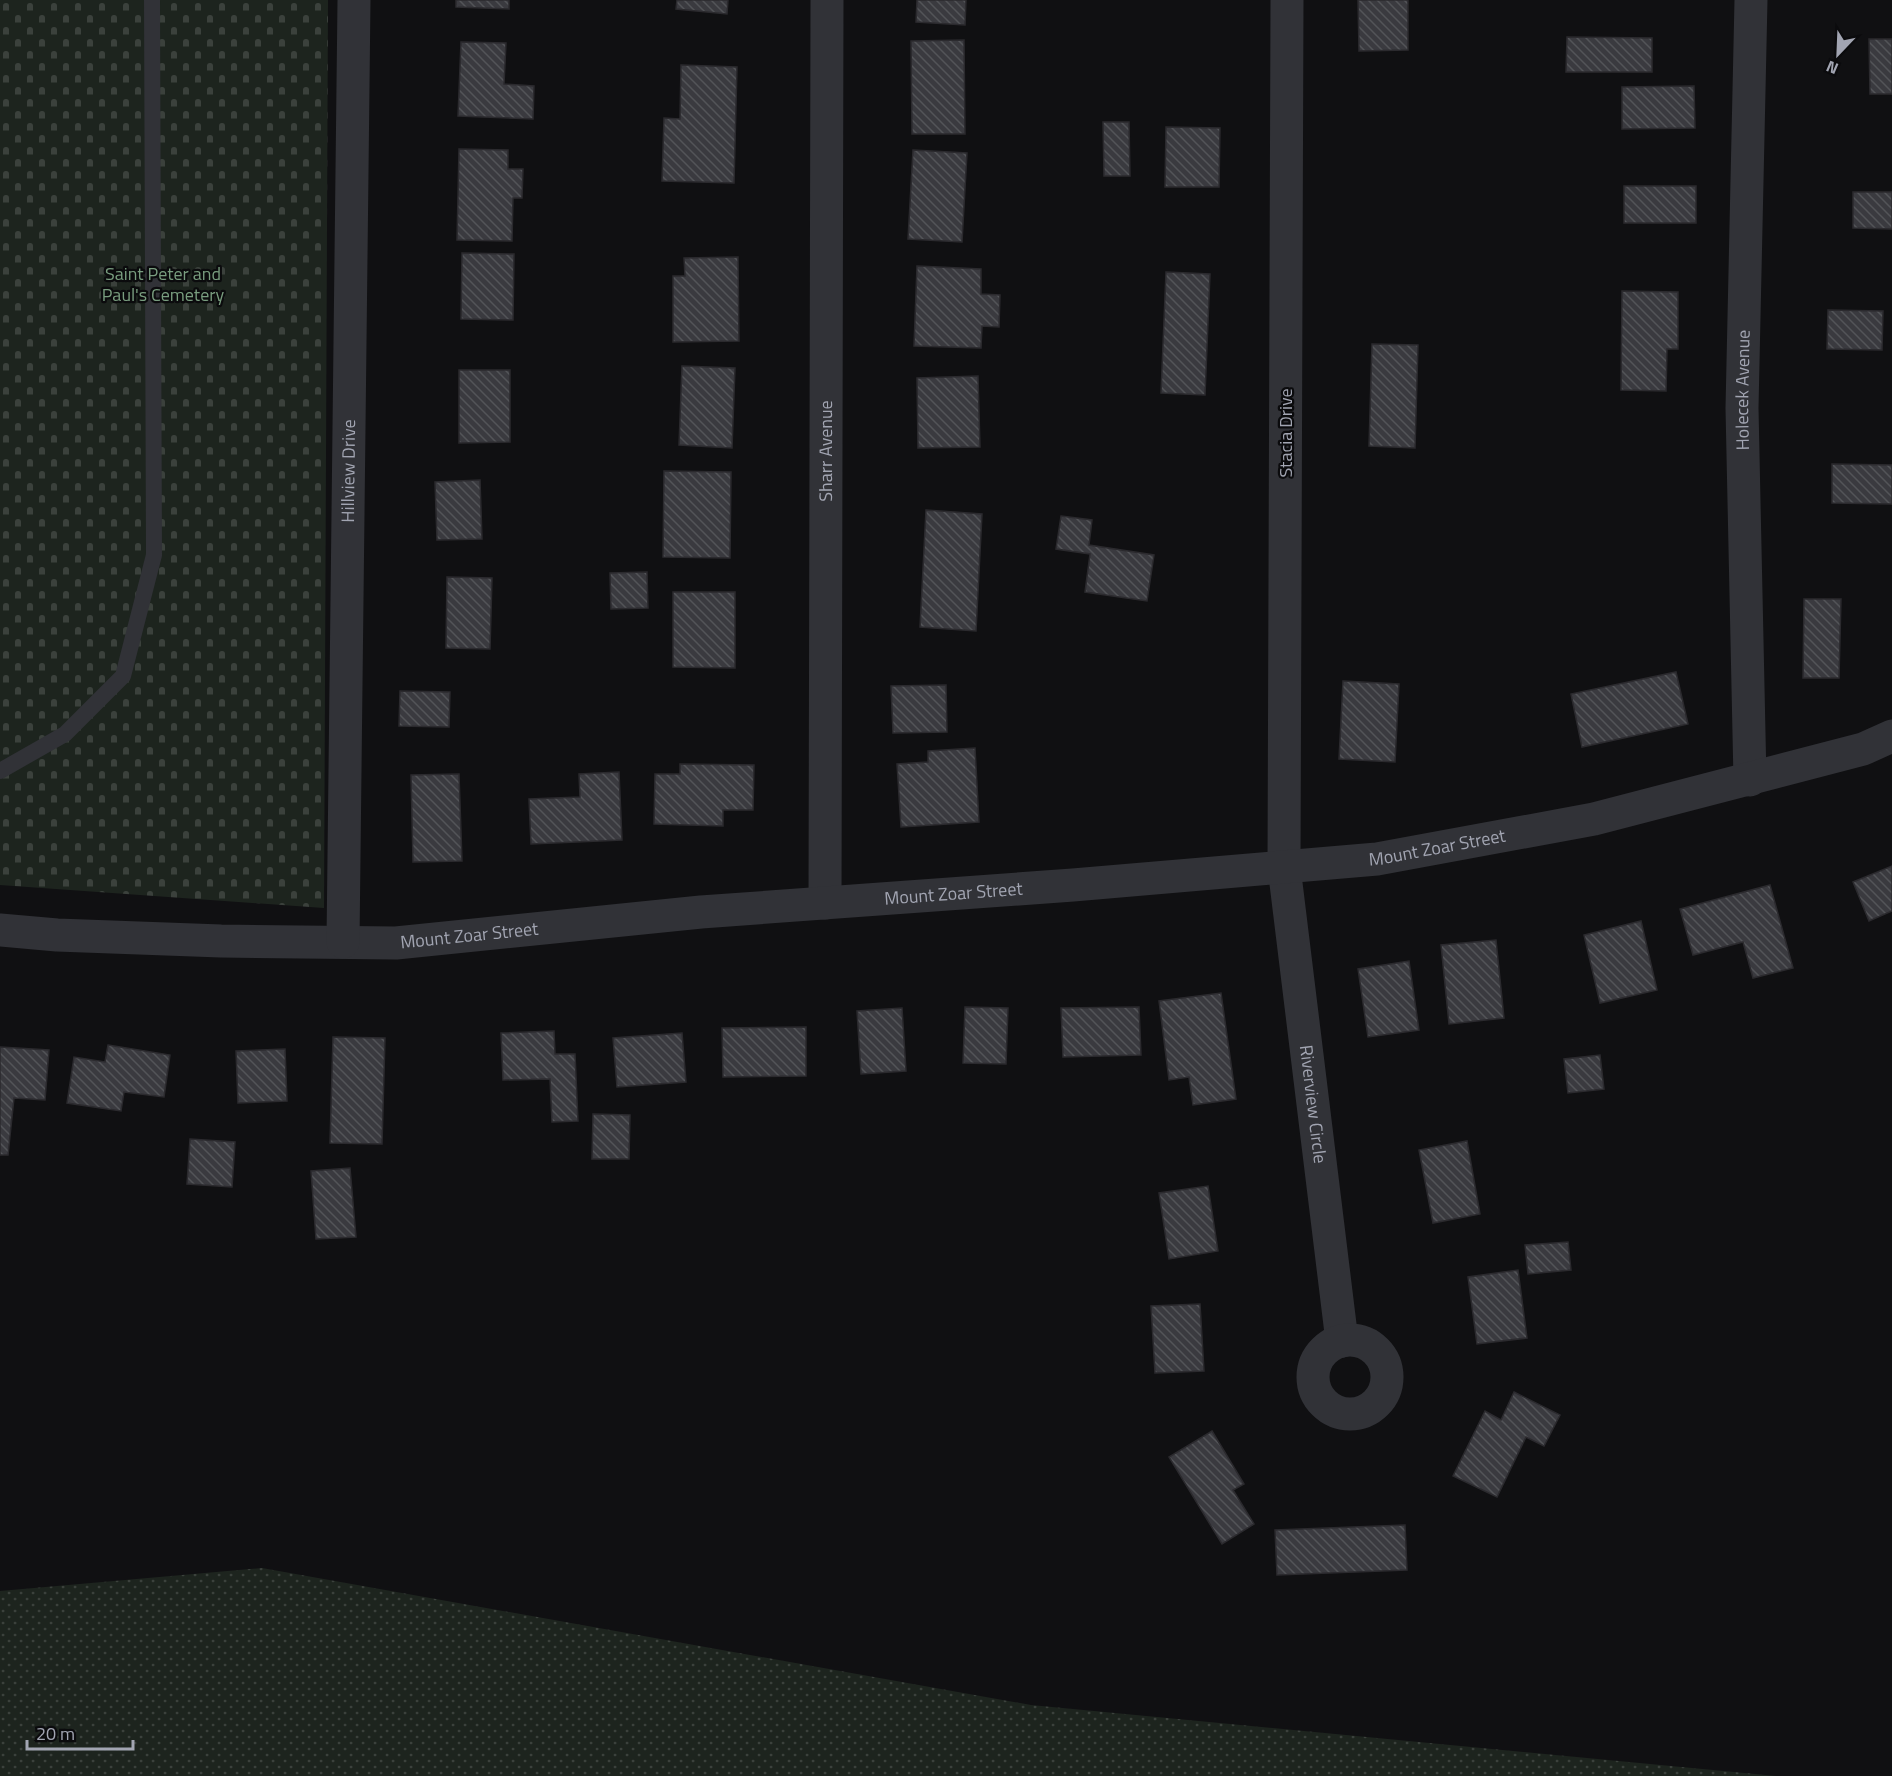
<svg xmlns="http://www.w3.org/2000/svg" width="1892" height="1776" viewBox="0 0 1892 1776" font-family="'Titillium Web',sans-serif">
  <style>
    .grass { fill: url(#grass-dots) }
    .cemetery { fill: url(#cemetery-stones) }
    .building { fill: url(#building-back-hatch); stroke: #2b2a2e; stroke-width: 1.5 }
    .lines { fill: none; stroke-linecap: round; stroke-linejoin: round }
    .service { stroke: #313237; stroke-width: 16 }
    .minor { stroke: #313237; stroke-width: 33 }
    .labels { text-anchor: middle; stroke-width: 4.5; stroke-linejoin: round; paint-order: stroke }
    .park-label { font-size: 18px; fill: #799d7f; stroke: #0b0b0d }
    .street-label { font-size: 18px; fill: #a2a5b2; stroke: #0b0b0d }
  </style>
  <defs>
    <pattern id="grass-dots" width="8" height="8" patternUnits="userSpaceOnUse" patternTransform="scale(1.5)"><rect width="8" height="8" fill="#1d241e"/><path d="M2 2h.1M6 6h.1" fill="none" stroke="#3b413c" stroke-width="1.8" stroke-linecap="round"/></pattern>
    <pattern id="cemetery-stones" width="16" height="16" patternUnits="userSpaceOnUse" patternTransform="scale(1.5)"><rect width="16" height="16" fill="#1d241e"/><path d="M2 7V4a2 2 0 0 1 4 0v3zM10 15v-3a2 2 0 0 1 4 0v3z" fill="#3b413c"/></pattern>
    <pattern id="building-back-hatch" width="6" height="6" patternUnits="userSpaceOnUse" patternTransform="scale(1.5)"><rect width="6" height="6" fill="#3a3a3f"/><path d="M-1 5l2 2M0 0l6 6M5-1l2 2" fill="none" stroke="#535458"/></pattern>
  </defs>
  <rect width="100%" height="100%" fill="#101012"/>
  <path class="grass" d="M262 1568 1031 1705 1776 1776H0V1591Z"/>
  <path class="cemetery" d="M0 0H328L324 908 0 885Z"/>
  <g class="building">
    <path d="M456 0H509V9L456 7Z"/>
    <path d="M677 0H728L727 14 676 9Z"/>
    <path d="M917 0H966L965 25 916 22Z"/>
    <path d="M1358 0H1408V50L1359 51Z"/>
    <path d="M1567 37 1652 38V72H1566Z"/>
    <path d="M1869 39H1892V94H1870Z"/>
    <path d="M964 40 965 134H912L911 41Z"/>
    <path d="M461 42 506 43 504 84 534 86 533 119 458 116Z"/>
    <path d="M681 65 737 67 734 183 662 181 664 118 680 119Z"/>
    <path d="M1694 86 1695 128 1622 129V87Z"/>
    <path d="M1103 122H1129L1130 176H1104Z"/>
    <path d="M1166 127 1220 128 1219 187H1165Z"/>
    <path d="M459 149 508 150V169H523L522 198H513L512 241 457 240Z"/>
    <path d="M913 150 967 153 962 242 908 239Z"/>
    <rect x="1624" y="186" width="72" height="37"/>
    <path d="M1853 192H1892V229L1853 228Z"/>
    <path d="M462 253 514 254 513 320 461 319Z"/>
    <path d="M738 257 739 341 673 342V276H685L684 258Z"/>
    <path d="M917 266 981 269V294L1000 295 999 327 982 326 981 348 914 346Z"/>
    <path d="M1166 272 1210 274 1205 395 1161 393Z"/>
    <path d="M1622 291 1678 292V349H1667L1666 391 1621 390Z"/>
    <path d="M1828 310 1883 311 1882 350 1827 349Z"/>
    <path d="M1372 344 1418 345 1415 448 1369 446Z"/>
    <path d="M682 366 735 368 732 448 679 445Z"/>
    <path d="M459 370H510V442L459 443Z"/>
    <path d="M978 376 980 447 918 448 917 378Z"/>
    <path d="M1832 464 1892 465V504L1832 503Z"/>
    <path d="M664 471 731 472 730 558 663 557Z"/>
    <path d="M480 480 482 539 437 540 435 482Z"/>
    <path d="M926 510 982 514 976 631 920 627Z"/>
    <path d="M1061 516 1092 520 1089 545 1154 555 1147 601 1085 592 1090 554 1056 549Z"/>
    <path d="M647 572 648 608 611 609 610 573Z"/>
    <path d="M447 577 492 578 490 649 446 648Z"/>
    <path d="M673 592H735V668L673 667Z"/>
    <path d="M1804 599H1841L1839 678H1803Z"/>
    <path d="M1676 672 1688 724 1582 747 1571 694Z"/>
    <path d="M1343 681 1399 684 1395 762 1339 759Z"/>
    <path d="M946 685 947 732 893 733 891 686Z"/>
    <path d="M400 691 450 692 449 727 399 726Z"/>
    <path d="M975 748 979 822 901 827 897 764 928 762V751Z"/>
    <path d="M680 764 754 765 753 810H723V826L654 824 655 774H680Z"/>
    <path d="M619 772 622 840 531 844 529 799 580 797 579 774Z"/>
    <path d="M459 774 462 861 413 862 411 775Z"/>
    <path d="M1892 866V911L1869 921 1853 882Z"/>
    <path d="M1770 885 1793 968 1753 978 1743 942 1693 955 1680 909Z"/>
    <path d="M1641 921 1657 990 1600 1003 1584 935Z"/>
    <path d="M1496 940 1504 1018 1449 1024 1441 945Z"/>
    <path d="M1409 961 1419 1030 1368 1037 1358 969Z"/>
    <path d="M1221 993 1236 1099 1193 1105 1189 1077 1169 1080 1159 1001Z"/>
    <path d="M965 1007 1008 1008 1006 1064 963 1063Z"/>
    <path d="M1139 1007 1141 1055 1063 1057 1061 1008Z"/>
    <path d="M902 1008 906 1071 861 1074 857 1011Z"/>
    <path d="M806 1027V1076L723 1077 722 1028Z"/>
    <path d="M554 1031 555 1054H575L578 1121 552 1122 550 1079 503 1080 501 1033Z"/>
    <path d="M682 1033 686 1082 617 1087 613 1038Z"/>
    <path d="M333 1037 385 1038 382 1144 330 1143Z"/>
    <path d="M108 1045 170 1055 164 1097 124 1092 121 1111 67 1103 74 1057 105 1062Z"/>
    <path d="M0 1047 49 1050 45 1100 14 1098 8 1155H0Z"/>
    <path d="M285 1049 287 1101 238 1103 236 1051Z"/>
    <path d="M1600 1055 1604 1089 1568 1093 1564 1059Z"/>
    <path d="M593 1114 630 1115 629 1159H592Z"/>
    <path d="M190 1139 235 1142 232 1187 187 1184Z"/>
    <path d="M1467 1141 1480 1214 1433 1223 1419 1150Z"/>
    <path d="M350 1168 356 1237 316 1239 311 1171Z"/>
    <path d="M1208 1186 1218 1251 1169 1259 1159 1193Z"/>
    <path d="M1568 1242 1571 1270 1528 1274 1525 1245Z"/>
    <path d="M1518 1270 1527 1338 1477 1344 1468 1277Z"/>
    <path d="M1200 1304 1204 1371 1155 1373 1151 1306Z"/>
    <path d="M1514 1392 1560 1415 1544 1446 1526 1437 1497 1497 1453 1476 1485 1411 1501 1420Z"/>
    <path d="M1212 1431 1244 1484 1233 1490 1254 1524 1222 1544 1169 1457Z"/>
    <path d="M1405 1525 1407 1570 1277 1575 1275 1530Z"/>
  </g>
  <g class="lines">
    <path class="service" d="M0 771 65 734 123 676 154 555 152 0"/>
    <g class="minor">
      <path id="s1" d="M1287 0 1284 867 1342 1341"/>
      <path id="s2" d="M1750 780 1742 408 1751 0"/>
      <path id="s3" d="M825 903 827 0"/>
      <path id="s4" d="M0 930 57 935 221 941 396 943 701 912 1073 885 1377 859 1594 819 1863 749 1892 736"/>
      <path id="s5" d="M343 942 354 0"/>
      <circle cx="1350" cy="1377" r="37"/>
    </g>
  </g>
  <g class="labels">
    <g class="park-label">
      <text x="163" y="280">Saint Peter and<tspan x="163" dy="21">Paul's Cemetery</tspan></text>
    </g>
    <g class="street-label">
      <text dy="6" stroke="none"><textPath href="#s2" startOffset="390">Holecek Avenue</textPath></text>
      <text transform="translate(1286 433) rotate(-90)" y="6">Stacia Drive</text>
      <text dy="6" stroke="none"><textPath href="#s3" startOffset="452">Sharr Avenue</textPath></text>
      <text dy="6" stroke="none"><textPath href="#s5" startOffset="471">Hillview Drive</textPath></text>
      <text dy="6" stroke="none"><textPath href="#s4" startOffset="1442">Mount Zoar Street</textPath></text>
      <text dy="6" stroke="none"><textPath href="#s4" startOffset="956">Mount Zoar Street</textPath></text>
      <text dy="6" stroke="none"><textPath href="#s4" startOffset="470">Mount Zoar Street</textPath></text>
      <text dy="6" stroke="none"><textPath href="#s1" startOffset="1106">Riverview Circle</textPath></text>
    </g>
  </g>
  <g transform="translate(1838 54) rotate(203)" stroke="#0b0b0d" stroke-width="4.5" paint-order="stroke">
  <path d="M0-4.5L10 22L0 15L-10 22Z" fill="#a2a5b2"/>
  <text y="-9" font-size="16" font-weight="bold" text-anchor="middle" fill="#a2a5b2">N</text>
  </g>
  <path d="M27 1740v9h106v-9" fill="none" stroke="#a2a5b2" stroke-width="3"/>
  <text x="36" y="1740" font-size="18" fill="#a2a5b2" stroke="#0b0b0d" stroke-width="4.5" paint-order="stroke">20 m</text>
</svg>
